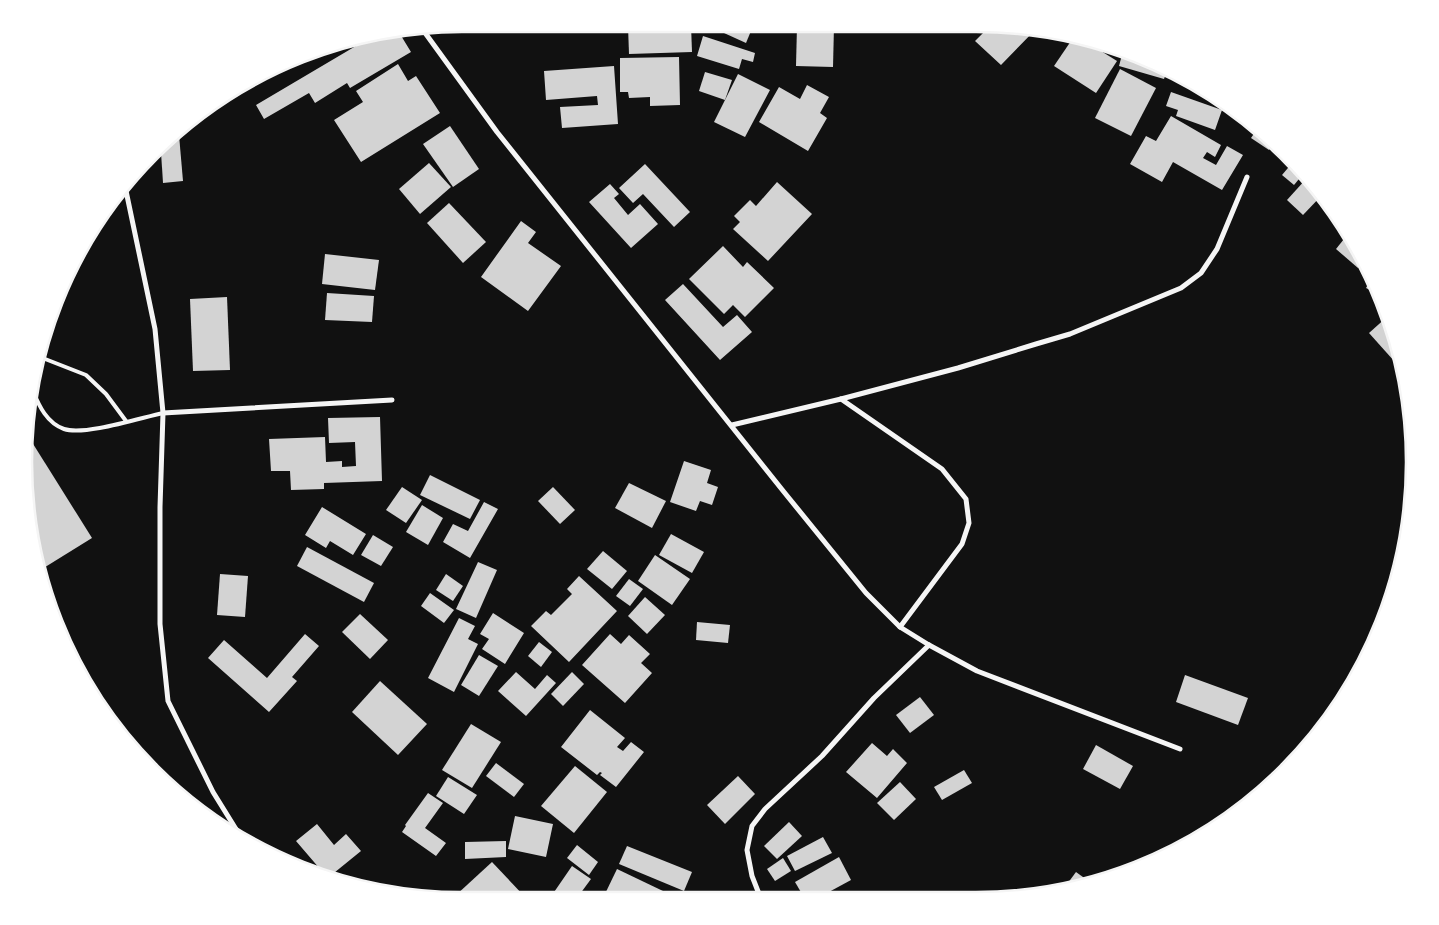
<svg xmlns="http://www.w3.org/2000/svg" width="1439" height="925" viewBox="0 0 1439 925" font-family="'Crimson Pro',serif">
  <style>
    .building { fill: #d3d3d3 }
    .lines { fill: none; stroke-linecap: round; stroke-linejoin: round }
    .service { stroke: #f5f5f5; stroke-width: 4 }
    .minor { stroke: #f5f5f5; stroke-width: 5 }
    .rim { fill: none; stroke: #f5f5f5; stroke-width: 2.5 }
  </style>
  <rect width="100%" height="100%" fill="#111"/>
  <g class="building">
    <path d="M657 25H691L692 52 629 54 628 26Z"/>
    <path d="M728 26H753L746 43 724 33Z"/>
    <path d="M797 26H834L833 67 796 66Z"/>
    <path d="M989 27H999L1005 34 1012 27 1037 28 1001 65 975 41Z"/>
    <path d="M400 34 411 52 350 88 347 83 315 103 309 93 264 119 256 105 366 40Z"/>
    <path d="M703 36 755 53 753 62 742 59 739 69 697 56Z"/>
    <path d="M1073 38 1085 41 1117 61 1096 93 1054 66Z"/>
    <path d="M1123 51 1145 57 1167 71 1164 79 1119 66Z"/>
    <path d="M679 57 680 105 650 106V97L629 98 628 92H620V58Z"/>
    <path d="M398 64 408 81 416 76 440 113 361 162 334 120 363 102 356 91Z"/>
    <path d="M614 66 618 124 562 128 560 107 598 105 597 96 546 100 544 71Z"/>
    <path d="M1120 69 1156 88 1131 136 1095 118Z"/>
    <path d="M705 72 732 80 725 100 699 91Z"/>
    <path d="M738 74 770 90 745 137 714 122Z"/>
    <path d="M807 85 829 97 820 113 827 118 808 151 759 122 779 87 800 99Z"/>
    <path d="M1171 92 1222 110 1215 130 1176 116 1178 110 1166 106Z"/>
    <path d="M1171 116 1221 145 1215 157 1207 152 1203 158 1216 165 1227 146 1243 155 1222 190 1173 162 1162 182 1130 164 1146 136 1156 141Z"/>
    <path d="M450 126 479 169 453 187 423 144Z"/>
    <path d="M1258 128 1266 132 1275 142 1269 150 1251 138Z"/>
    <path d="M179 135 183 181 163 183 161 152Z"/>
    <path d="M1293 162 1304 173 1294 185 1282 175Z"/>
    <path d="M429 163 451 187 420 214 399 189Z"/>
    <path d="M645 164 690 212 674 227 643 194 633 203 619 188Z"/>
    <path d="M1306 179 1323 194 1303 215 1287 200Z"/>
    <path d="M777 182 812 214 768 261 733 229 740 222 734 216 750 200 756 206Z"/>
    <path d="M610 184 619 194 614 198 628 215 640 204 658 224 631 248 589 202Z"/>
    <path d="M449 203 486 242 463 263 427 223Z"/>
    <path d="M521 221 536 232 528 243 561 266 528 311 481 277Z"/>
    <path d="M1348 234 1365 260 1358 268 1336 249Z"/>
    <path d="M723 246 743 267 747 262 774 288 745 317 733 305 724 314 689 279Z"/>
    <path d="M325 254 379 260 375 290 322 284Z"/>
    <path d="M1373 276 1380 295 1366 288Z"/>
    <path d="M683 284 723 327 737 315 752 332 720 360 665 300Z"/>
    <path d="M327 293 374 296 372 322 325 320Z"/>
    <path d="M227 297 230 370 193 371 190 299Z"/>
    <path d="M1388 316 1400 349 1403 371 1369 333Z"/>
    <path d="M380 417 382 481 324 483V489L291 490 290 471H271L269 439 325 437 326 462 342 461V467L356 466 355 442 329 443 328 418Z"/>
    <path d="M25 431 92 538 42 569 37 561Z"/>
    <path d="M684 461 711 470 707 483 718 487 712 505 700 501 696 511 670 502Z"/>
    <path d="M430 475 480 500 470 519 420 495Z"/>
    <path d="M629 483 666 501 652 528 615 508Z"/>
    <path d="M402 487 422 500 406 523 386 510Z"/>
    <path d="M553 487 575 510 560 524 538 501Z"/>
    <path d="M484 502 498 509 470 558 443 542 453 524 468 531Z"/>
    <path d="M422 505 443 518 428 545 406 532Z"/>
    <path d="M322 507 366 534 353 555 330 541 326 548 305 535Z"/>
    <path d="M671 534 704 552 692 573 659 555Z"/>
    <path d="M373 535 393 547 381 566 361 555Z"/>
    <path d="M307 547 374 583 364 602 297 566Z"/>
    <path d="M603 551 627 571 612 589 587 569Z"/>
    <path d="M655 555 690 579 672 605 638 581Z"/>
    <path d="M478 562 497 570 476 618 456 609Z"/>
    <path d="M220 574 248 576 245 617 217 615Z"/>
    <path d="M446 574 463 586 453 601 436 590Z"/>
    <path d="M579 576 617 611 569 662 531 626 546 611 551 615 572 594 567 589Z"/>
    <path d="M629 579 643 589 630 606 616 596Z"/>
    <path d="M430 593 454 610 444 623 421 606Z"/>
    <path d="M645 597 665 615 647 634 628 616Z"/>
    <path d="M493 613 524 633 505 664 482 649 489 639 480 634Z"/>
    <path d="M360 614 388 640 370 659 342 632Z"/>
    <path d="M459 618 475 626 468 639 478 644 454 692 428 678Z"/>
    <path d="M697 622 730 625 728 643 696 640Z"/>
    <path d="M305 634 319 646 292 677 297 681 269 712 208 658 224 640 267 678Z"/>
    <path d="M610 634 621 644 629 635 650 654 641 663 652 673 625 703 582 665Z"/>
    <path d="M539 642 552 652 541 667 528 656Z"/>
    <path d="M479 655 498 666 479 696 461 685Z"/>
    <path d="M516 672 535 689 547 675 556 683 526 716 498 691Z"/>
    <path d="M572 672 584 684 563 706 551 694Z"/>
    <path d="M1185 675 1248 698 1238 725 1176 702Z"/>
    <path d="M380 681 427 724 398 755 352 712Z"/>
    <path d="M920 697 934 715 910 733 896 715Z"/>
    <path d="M590 710 625 738 617 747 623 751 631 742 644 752 616 787 600 775 602 773 600 772 597 775 561 747Z"/>
    <path d="M471 724 501 742 472 788 442 770Z"/>
    <path d="M872 743 887 756 893 749 907 763 877 798 846 772Z"/>
    <path d="M1096 745 1133 766 1120 789 1083 769Z"/>
    <path d="M496 763 524 784 514 797 486 776Z"/>
    <path d="M575 766 607 792 574 833 541 806Z"/>
    <path d="M964 770 972 783 942 800 934 787Z"/>
    <path d="M738 776 755 794 725 824 707 805Z"/>
    <path d="M448 777 477 795 464 814 436 796Z"/>
    <path d="M900 782 916 799 894 820 877 803Z"/>
    <path d="M428 793 443 803 425 828 446 843 436 856 402 832 406 826 405 825Z"/>
    <path d="M515 816 553 824 546 857 508 849Z"/>
    <path d="M789 822 802 836 777 859 764 846Z"/>
    <path d="M317 824 334 845 346 834 361 851 329 877 326 876 296 841Z"/>
    <path d="M823 837 832 853 795 871 787 856Z"/>
    <path d="M506 841V857L465 859V842Z"/>
    <path d="M577 845 598 862 589 875 567 858Z"/>
    <path d="M627 846 692 872 684 891 619 864Z"/>
    <path d="M839 857 851 880 816 899H805L795 882Z"/>
    <path d="M783 858 791 871 775 881 767 869Z"/>
    <path d="M492 862 525 897 457 898 455 896Z"/>
    <path d="M572 866 591 879 577 898H550Z"/>
    <path d="M617 869 663 891 659 899 603 898Z"/>
    <path d="M1076 872 1094 885 1062 891Z"/>
  </g>
  <g class="lines">
    <g class="service">
      <path d="M40 357 86 375 106 394 126 421"/>
      <path d="M33 391C39 406 47 423 64 429 84 436 140 418 163 413"/>
    </g>
    <g class="minor">
      <path d="M423 30 497 132 784 492 866 593 900 627 929 645 977 671 1180 749"/>
      <path d="M125 186 155 329 163 413 160 507V624L168 701 213 792 239 834"/>
      <path d="M841 399 942 469 966 499 969 523 962 544 900 627"/>
      <path d="M163 413 392 400"/>
      <path d="M732 425 841 399 958 368 1036 344 1070 334 1181 288 1201 273 1217 249 1247 177"/>
      <path d="M761 899 752 876 747 850 752 826 765 809 822 756 874 698 929 645"/>
    </g>
  </g>
  <path d="M0 0H1439V925H0ZM462 32H976A430 430 0 0 1 1406 462V462A430 430 0 0 1 976 892H462A430 430 0 0 1 32 462V462A430 430 0 0 1 462 32Z" fill="#fff" fill-rule="evenodd"/>
  <path class="rim" d="M462 32H976A430 430 0 0 1 1406 462V462A430 430 0 0 1 976 892H462A430 430 0 0 1 32 462V462A430 430 0 0 1 462 32Z"/>
</svg>
